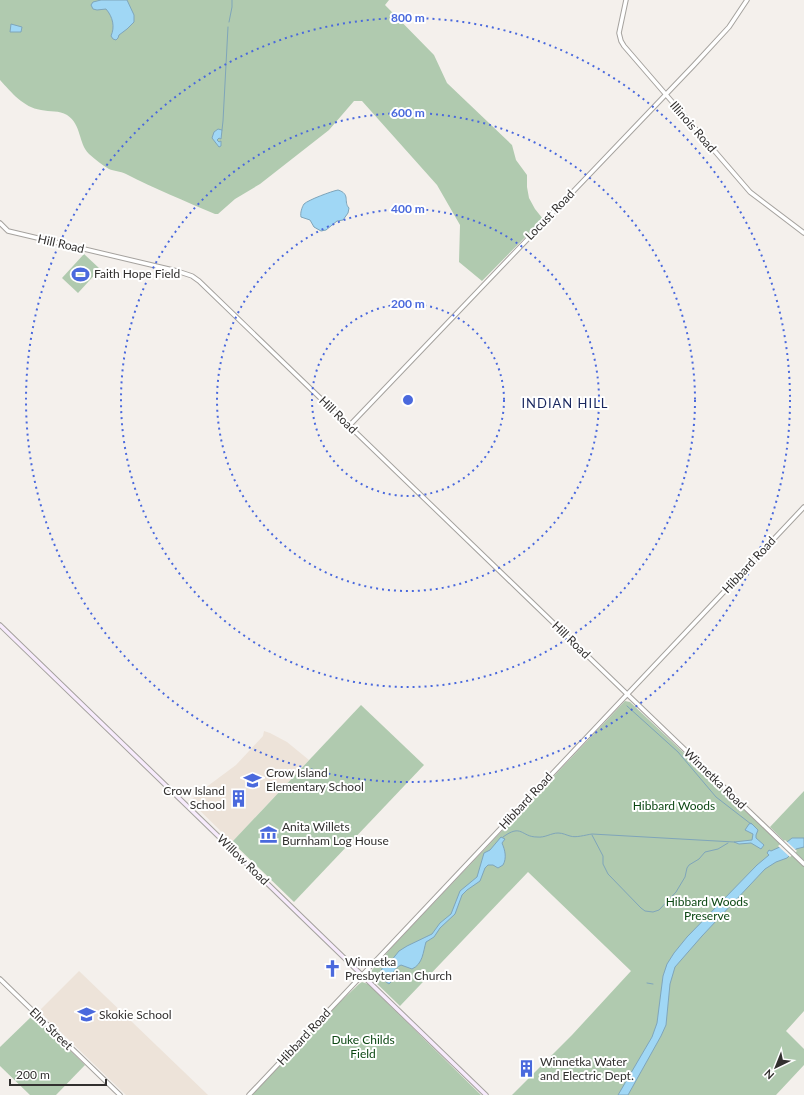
<svg xmlns="http://www.w3.org/2000/svg" width="804" height="1095" viewBox="0 0 804 1095" font-family="Lato,sans-serif">
  <style>
    .built { fill: #ede3d9 }
    .green { fill: #b0caaf }
    .water { fill: #a0d7f5; stroke: #7fa5ba }
    .pier { fill: #f4f0ec }
    .lines { fill: none; stroke-linecap: round; stroke-linejoin: round }
    .stream { stroke: #7fa5ba; stroke-width: 1 }
    .tertiary-casing { stroke: #a5a29e; stroke-width: 5.5 }
    .secondary-casing { stroke: #a5a29e; stroke-width: 5.5 }
    .tertiary { stroke: #fff; stroke-width: 3.5 }
    .secondary { stroke: #f7ebfc; stroke-width: 3.5 }
    .ring { fill: none; stroke: #4a69dd; stroke-width: 2; stroke-dasharray: 2 4 }
    .labels { text-anchor: middle; stroke-width: 4; stroke-linejoin: round; paint-order: stroke }
    .street-label { font-size: 12px; fill: #32302f; stroke: #fff }
    .poi-label { font-size: 12px; fill: #32302f; stroke: #fff; text-anchor: start }
    .park-label { font-size: 12px; fill: #0d4814; stroke: #fff }
    .neighbourhood-label { font-size: 13px; letter-spacing: 1px; fill: #19275f; stroke: #fff }
    .centre { fill: #4a69dd; stroke: #fff; stroke-width: 2 }
    .ring-label { font-size: 12px; text-anchor: middle; font-weight: bold; fill: #4a69dd; stroke: #fff; stroke-width: 4; stroke-linejoin: round; paint-order: stroke }
  </style>
  <rect width="100%" height="100%" fill="#f4f0ec"/>
  <g class="built">
    <path d="M264 731 270 733 287 742 309 760 232 842 190 801 201 791 236 765 263 736Z"/>
    <path d="M79 971 208 1095H126L39 1011Z"/>
  </g>
  <g class="green">
    <path d="M0 0H389L385 5 434 55 447 83 512 145 516 160 527 175V187L529 198 535 209 543 219 482 281 459 262 460 225 437 185 362 101H354L329 130 260 184 235 199 218 214H215C185 201 155 189 126 174 120 171 114 171 109 169 102 165 95 159 89 154 78 143 82 125 67 115 59 110 50 112 41 110 23 107 12 93 0 80Z"/>
    <path d="M84 254 100 269 78 293 62 278Z"/>
    <path d="M625 701 630 702 804 866V1011L786 1031 804 1049V1065L776 1095H512L572 1035 631 971 528 872 400 1006 370 977V974L372 970 392 947Z"/>
    <path d="M361 705 424 765 294 902 232 842Z"/>
    <path d="M804 791V861L770 827Z"/>
    <path d="M362 982 368 984 481 1095H252L338 1004 359 984Z"/>
    <path d="M34 1016 85 1065 56 1095H30L0 1066V1047L31 1017Z"/>
  </g>
  <g class="water">
    <path d="M101 0H127L134 15V22L127 29 119 35 118 38 116 40 113 39 111 36C115 27 113 17 106 9L97 10 93 9 91 5 93 2Z"/>
    <path d="M11 24 22 27 21 32H10Z"/>
    <path d="M218 129 222 130 221 139 219 138 217 140 219 142 221 141V146L219 147 212 138 214 132Z"/>
    <path d="M338 190C351 194 343 202 349 208L348 213 343 220 337 221 326 230 321 231 314 227 310 220 301 217C300 213 302 207 304 204 308 200 332 191 338 190Z"/>
    <path d="M751 823 758 830 756 835V838L764 845 761 849 751 843 739 844 734 842 752 840 753 834 745 830 749 824Z"/>
    <path d="M501 837 505 839 502 843C505 850 507 858 503 865L498 868 493 865H488L485 868 480 881 467 890 462 895 455 914 440 928 434 937 426 942C423 952 423 964 412 969L401 965C393 969 393 973 392 981L389 984 386 982 381 971 383 966 391 961 399 951 407 946 432 934 440 923 451 914 460 891 477 877 484 853 490 850Z"/>
    <path d="M792 838H804V847L796 849 787 858 776 862 765 869 702 936 675 967 670 984 666 1025 661 1036 628 1095H618L652 1037 657 1023 663 976 667 964 674 953 687 937 757 865 769 855 767 853 769 850 771 851 782 846Z"/>
  </g>
  <path class="pier" d="M785 840 797 851 790 857 778 846Z"/>
  <g class="lines">
    <g class="stream">
      <path d="M229 22 232 7V0"/>
      <path d="M222 130 223 121 228 27"/>
      <path d="M627 706 678 752 716 797 751 824"/>
      <path d="M592 835 603 856V864L608 874 641 908 645 911 653 912 659 910 676 892 685 877 687 868 689 865 699 859 705 852 718 849 728 843"/>
      <path d="M503 837C522 823 521 837 537 837 545 838 551 833 558 833 563 833 566 835 570 836 576 838 585 835 592 834L734 842"/>
      <path d="M647 983 653 984"/>
    </g>
    <defs>
      <g id="tertiary">
        <path d="M626 0 619 33 621 41 624 46 750 192 804 233"/>
        <path d="M0 223 8 231 177 271 192 276 199 281 627 694 804 864"/>
        <path d="M349 426 694 65 729 27 747 0"/>
        <path d="M0 979 120 1095"/>
        <path d="M249 1095 804 507"/>
      </g>
      <path id="secondary" d="M0 625 486 1095"/>
    </defs>
    <use href="#tertiary" class="tertiary-casing"/>
    <use href="#secondary" class="secondary-casing"/>
    <use href="#tertiary" class="tertiary"/>
    <use href="#secondary" class="secondary"/>
  </g>
  <g class="ring">
    <circle cx="408" cy="400" r="96"/>
    <circle cx="408" cy="400" r="191"/>
    <circle cx="408" cy="400" r="287"/>
    <circle cx="408" cy="400" r="382"/>
  </g>
  <defs>
    <symbol id="stadium-bare" viewBox="-9 -9 18 18"><path d="M0-5a6.5 5 0 1 0 0 10a6.5 5 0 1 0 0-10ZM-3.5-1.8h7v3.6h-7Z" fill="#4a69dd" stroke="#fff" stroke-width="2.5" paint-order="stroke"/></symbol>
    <symbol id="school-bare" viewBox="-9 -9 18 18"><path d="M0-5L7-2L0 1L-7-2ZM-4 1L0 2.5L4 1V4Q0 6-4 4Z" fill="#4a69dd" stroke="#fff" stroke-width="2.5" paint-order="stroke"/></symbol>
    <symbol id="building-bare" viewBox="-9 -9 18 18"><path d="M-4-6H4V6H1V3H-1V6H-4ZM-2.5-4.3h1.7v1.8h-1.7ZM.8-4.3h1.7v1.8H.8ZM-2.5-1h1.7V.8h-1.7ZM.8-1h1.7V.8H.8Z" fill="#4a69dd" stroke="#fff" stroke-width="2.5" paint-order="stroke"/></symbol>
    <symbol id="museum-bare" viewBox="-9 -9 18 18"><path d="M0-6L6-3V-2H-6V-3ZM-5-1h2V3h-2ZM-1-1h2V3h-2ZM3-1h2V3H3ZM-6 4H6V6H-6Z" fill="#4a69dd" stroke="#fff" stroke-width="2.5" paint-order="stroke"/></symbol>
    <symbol id="church-bare" viewBox="-9 -9 18 18"><path d="M-1.2-6h2.4v3.5h3.3v2.4h-3.3V6h-2.4V-.1h-3.3v-2.4h3.3Z" fill="#4a69dd" stroke="#fff" stroke-width="2.5" paint-order="stroke"/></symbol>
  </defs>
  <g fill-rule="evenodd">
    <use href="#stadium-bare" x="68" y="262" width="25" height="25"/>
    <use href="#school-bare" x="240" y="768" width="25" height="25"/>
    <use href="#building-bare" x="226" y="786" width="25" height="25"/>
    <use href="#museum-bare" x="256" y="822" width="25" height="25"/>
    <use href="#church-bare" x="320" y="956" width="25" height="25"/>
    <use href="#school-bare" x="74" y="1002" width="25" height="25"/>
    <use href="#building-bare" x="514" y="1056" width="25" height="25"/>
  </g>
  <g class="labels">
    <g class="street-label">
      <text transform="translate(693 127) rotate(49)" y="4">Illinois Road</text>
      <text transform="translate(550 215) rotate(-46)" y="4">Locust Road</text>
      <text transform="translate(61 244) rotate(13)" y="4">Hill Road</text>
      <text transform="translate(338 415) rotate(44)" y="4">Hill Road</text>
      <text transform="translate(749 565) rotate(-47)" y="4">Hibbard Road</text>
      <text transform="translate(571 640) rotate(44)" y="4">Hill Road</text>
      <text transform="translate(715 779) rotate(44)" y="4">Winnetka Road</text>
      <text transform="translate(526 801) rotate(-47)" y="4">Hibbard Road</text>
      <text transform="translate(243 860) rotate(44)" y="4">Willow Road</text>
      <text transform="translate(51 1029) rotate(44)" y="4">Elm Street</text>
      <text transform="translate(304 1037) rotate(-47)" y="4">Hibbard Road</text>
    </g>
    <g class="poi-label">
      <text x="94" y="278">Faith Hope Field</text>
      <text x="266" y="777">Crow Island<tspan x="266" dy="14">Elementary School</tspan></text>
      <text x="225" y="795" text-anchor="end">Crow Island<tspan x="225" dy="14">School</tspan></text>
      <text x="282" y="831">Anita Willets<tspan x="282" dy="14">Burnham Log House</tspan></text>
      <text x="345" y="966">Winnetka<tspan x="345" dy="14">Presbyterian Church</tspan></text>
      <text x="99" y="1019">Skokie School</text>
      <text x="540" y="1066">Winnetka Water<tspan x="540" dy="14">and Electric Dept.</tspan></text>
    </g>
    <g class="park-label">
      <text x="674" y="810">Hibbard Woods</text>
      <text x="707" y="906">Hibbard Woods<tspan x="707" dy="14">Preserve</tspan></text>
      <text x="363" y="1044">Duke Childs<tspan x="363" dy="14">Field</tspan></text>
    </g>
    <g class="neighbourhood-label">
      <text x="565" y="408">INDIAN HILL</text>
    </g>
  </g>
  <circle cx="408" cy="400" r="6" class="centre"/>
  <g class="ring-label">
    <text x="408" y="22">800 m</text>
    <text x="408" y="117">600 m</text>
    <text x="408" y="213">400 m</text>
    <text x="408" y="308">200 m</text>
  </g>
  <g transform="translate(776 1067) rotate(223)" stroke="#ffffff" stroke-width="3" paint-order="stroke">
  <path d="M0-3L7 15L0 10L-7 15Z" fill="#32302f"/>
  <text y="-6" font-size="11" font-weight="bold" text-anchor="middle" fill="#32302f">N</text>
  </g>
  <path d="M10 1079v6h96v-6" fill="none" stroke="#32302f" stroke-width="2"/>
  <text x="16" y="1079" font-size="12" fill="#32302f" stroke="#ffffff" stroke-width="3" paint-order="stroke">200 m</text>
</svg>
